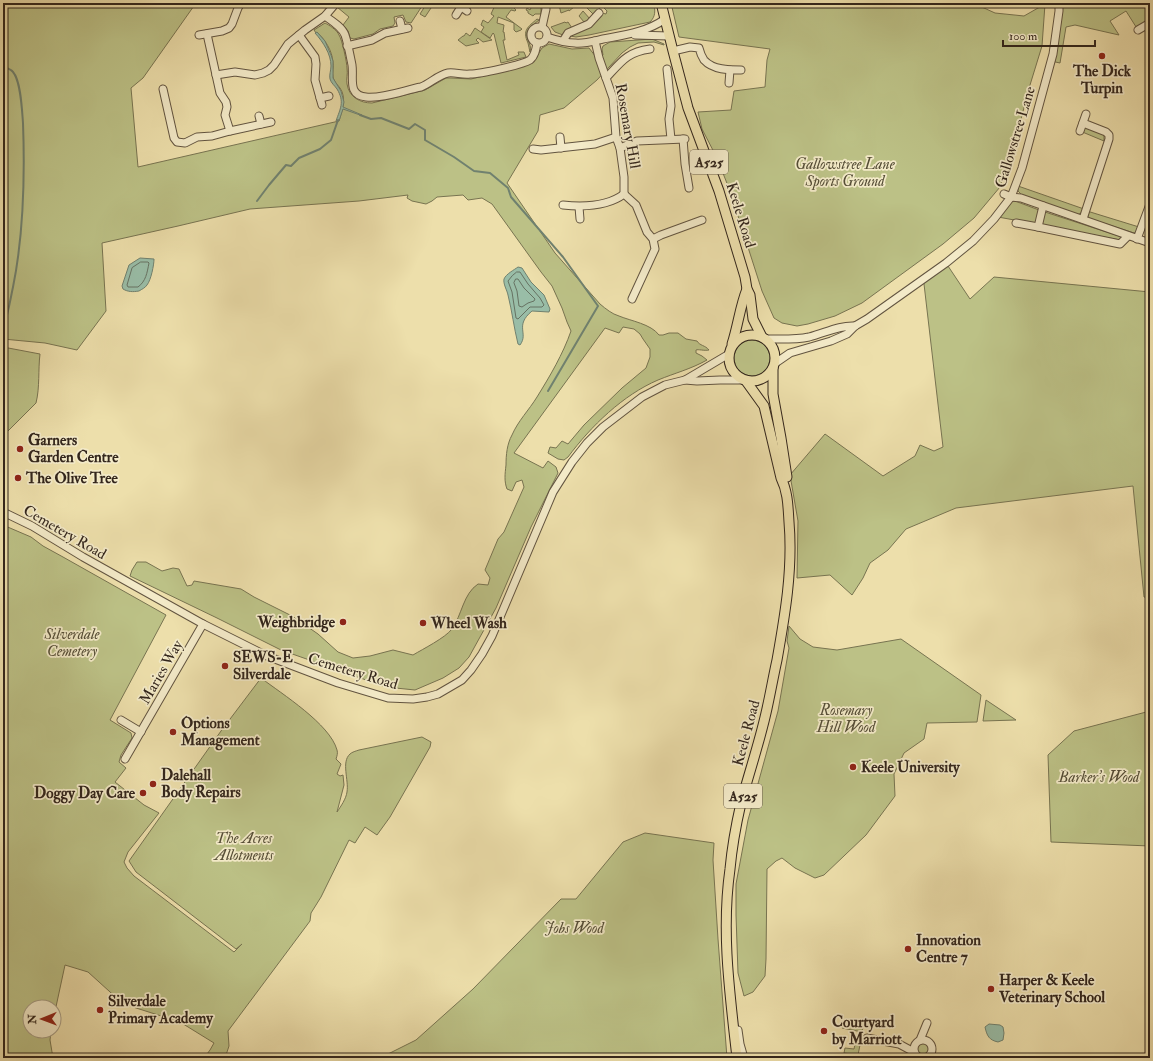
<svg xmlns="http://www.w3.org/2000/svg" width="1153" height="1061" viewBox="0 0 1153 1061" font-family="'IM FELL Double Pica',serif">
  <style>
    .green { fill: #bcc186; stroke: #787451 }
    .water { fill: #99bda7; stroke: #70816f }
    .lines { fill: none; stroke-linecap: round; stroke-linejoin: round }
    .shore { stroke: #667262; stroke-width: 1 }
    .stream { stroke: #70816f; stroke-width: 2 }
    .minor-casing { stroke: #625440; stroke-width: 9 }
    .major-casing { stroke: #33261c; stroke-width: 11 }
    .minor { stroke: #f3eac8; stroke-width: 7 }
    .major { stroke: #eddfab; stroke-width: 9 }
    .poi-dot { fill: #8f2418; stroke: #f3eac8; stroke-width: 1.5 }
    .labels { text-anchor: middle; stroke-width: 3.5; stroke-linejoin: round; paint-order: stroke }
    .shield { fill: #f3eac8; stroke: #6d6150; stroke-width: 1 }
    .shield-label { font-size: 14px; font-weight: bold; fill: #33261c }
    .poi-label { font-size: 15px; font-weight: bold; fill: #33261c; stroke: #f3eac8; text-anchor: start }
    .street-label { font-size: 15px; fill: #33261c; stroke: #f3eac8 }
    .park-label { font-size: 15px; font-style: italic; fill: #554d36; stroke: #f3eac8 }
  </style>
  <rect width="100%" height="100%" fill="#eddfab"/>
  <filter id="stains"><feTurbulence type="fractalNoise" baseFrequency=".005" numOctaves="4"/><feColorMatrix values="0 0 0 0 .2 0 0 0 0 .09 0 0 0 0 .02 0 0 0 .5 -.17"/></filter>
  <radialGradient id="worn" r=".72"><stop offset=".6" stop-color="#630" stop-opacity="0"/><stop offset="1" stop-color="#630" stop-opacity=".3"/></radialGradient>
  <g class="green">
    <path d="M3 3H196L143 78 131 88 138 167 339 121C342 110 347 98 340 88 337 84 334 82 333 77 332 72 334 67 333 62 332 50 325 40 317 32L316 33 314 30 325 23C329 25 337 30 339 35 342 39 347 63 347 68 348 74 346 79 347 84 349 97 360 103 372 103L425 90 446 78H451L471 79 518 68 534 61 542 48 549 44 572 49 589 48 596 57 603 55 602 49 603 46 610 42 652 39 664 44V45L654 42 638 43 630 47 622 53 597 80 564 108 540 115 538 131 507 183 555 253 600 304C606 309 612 314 619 316 631 321 651 324 659 335H663L669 333H678L686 339 697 341C700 346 705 345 709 350 704 351 698 349 696 350V353L702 356 707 360C691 369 675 373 658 380 623 395 591 426 568 457L564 460 558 459 548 453 550 447 556 448 562 441 568 444 584 425 622 388 646 368 650 357V349L643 339 640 334 634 329 623 327 619 333 605 328 514 453 543 468 548 461 556 467 558 473 531 527 496 608 469 657 459 668 443 678 415 690 386 687 281 650 217 618 130 576 132 570 137 562H146L162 571 173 568 179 569 187 586 192 585 194 581 241 589 254 597 292 616 318 634 338 652 353 658 370 656 393 650 413 655C423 649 445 638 452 629 462 615 463 594 478 584L488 585 490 578 485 570 498 539 504 532 524 487 522 480 516 482 512 491 507 489C504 481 505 474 506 465 506 455 507 444 512 435 518 421 529 410 537 397 550 376 563 354 571 331L567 322 562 308 552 286 541 272 492 204 482 198 468 200 463 195 437 197 432 201 426 204 412 201 407 198 408 195 359 201 250 209 178 226 102 243 106 311 77 350 45 343 3 339Z"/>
    <path d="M343 3H424L411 23 406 22 403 15 394 17 395 23 393 26 380 29 373 34 354 39 350 38 348 31 343 25 349 17 337 7Z"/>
    <path d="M427 3H431L429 7 431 8 425 17 420 14Z"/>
    <path d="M496 3H505L506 5 507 3H515L516 5 514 8 516 10 515 11 511 10 506 17 522 29 521 30 516 32 514 30V23L498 17 497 23 504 25 503 32H504L505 40H503L507 60 519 55 518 52H524L526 57 501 63 494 34 493 33 490 38 481 32 484 27 481 25 483 20 488 23 494 16 491 14Z"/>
    <path d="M531 3H540L541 9V14H535L533 16 528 13V11L526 10 527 8 530 10 533 4Z"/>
    <path d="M562 3H579L569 11V10L561 13 559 5H562Z"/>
    <path d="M588 3H598L600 10 594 15 587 8 589 5Z"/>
    <path d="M603 3H654C655 11 656 16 650 22L589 35 576 37 570 36 571 34 602 13 606 14 607 11 604 8Z"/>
    <path d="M671 3H973L995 13 1024 16 1045 4 1042 46 1030 85 1016 138 1000 187 974 218 943 244 862 303 835 316 808 324 797 326 782 323 774 318 762 291 730 191 717 158 702 129 698 112 731 110 734 91 765 87 767 60 770 49 679 37Z"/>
    <path d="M1059 3H1150V23L1138 30 1126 11 1110 21 1119 35 1075 25 1066 27 1060 63 1051 61Z"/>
    <path d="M583 11 590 19 587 22H584L579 16Z"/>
    <path d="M537 19 539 20C536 23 532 25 529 28 522 37 533 43 530 52 529 49 529 46 528 43 522 30 528 27 537 19Z"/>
    <path d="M565 22 566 23 568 22 572 28 563 35 555 32 551 27Z"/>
    <path d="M475 28 492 40 483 42 478 38 476 40 479 43 466 46 458 40 463 36H464L466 33 470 36Z"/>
    <path d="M1082 125 1103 133 1104 136V141L1080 131Z"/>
    <path d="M1018 186 1084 209 1081 213 1077 215 1023 196 1018 191Z"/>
    <path d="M1011 201H1015L1039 210 1036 224 998 217Z"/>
    <path d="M1087 211 1139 227 1137 232 1134 233 1088 218Z"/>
    <path d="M1045 212 1122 237 1120 240 1041 225Z"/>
    <path d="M946 263 970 299 994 277 1150 292V598L1144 597 1133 486 956 508 906 529 888 550 870 563 863 578 852 595 830 575 797 578 798 521 790 475 825 434 883 476 915 456 920 445 934 451 943 447 924 284 923 279Z"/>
    <circle cx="752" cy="358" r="18"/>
    <path d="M3 347 40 354C38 370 40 387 36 403L3 436Z"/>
    <path d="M3 525 31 537 43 546 63 557 166 615 110 720 131 733 132 738 121 755 119 762 126 768 115 782 144 805 159 813 128 852 124 862 127 868 134 876 234 952 242 944 236 949 136 872 129 861 221 731 261 678C282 694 330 724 337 750 338 753 337 756 336 759L341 764 337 774 340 776 343 775 344 785 337 812C341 806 346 799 347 792 349 780 341 762 350 754 352 752 356 751 359 750L422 737 431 742 430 747 390 817 377 835 365 827 355 843 349 840 321 897 311 913 310 921 228 1031 229 1046 225 1058H204L210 1050 214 1043 180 1022 133 1007 120 1001 88 972 65 965 54 1016V1007H30V1031H51L50 1040 53 1058H13L3 1055Z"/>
    <path d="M789 626 800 639 813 647 837 650 901 639 981 695 977 722 927 723 924 739 904 753 894 774 895 796 866 835 824 875 815 878 795 868 782 858 776 861 767 869 766 959 765 976 753 992 744 996 738 973 736 915V884L748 820 778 711 789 648 787 641Z"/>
    <path d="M986 700 1016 720 983 721Z"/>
    <path d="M1150 711V846L1051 842 1048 755 1074 731Z"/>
    <path d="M645 833 714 843 713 860 718 939 727 1058H380L416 1040 473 989 561 899H576L623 842Z"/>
    <path d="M843 1025 853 1027 857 1025 863 1026 862 1032 842 1028Z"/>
    <path d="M857 1035H862L858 1055 844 1053 845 1048 854 1049Z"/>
    <circle cx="923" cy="1049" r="5.5"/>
  </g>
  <g class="water">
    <path d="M317 32 325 41 331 55 333 61V78L341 91 344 102 343 107 362 115H360L343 109 339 121H336C340 109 345 102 337 89 335 86 331 83 330 79 329 75 331 70 331 66 331 54 323 42 315 33Z"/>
    <path d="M140 258 154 259C154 265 151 280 147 285 145 288 142 289 139 291 133 292 128 292 123 289L122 286 129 265Z"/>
    <path d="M518 267 522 268 531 282 544 295 550 309 549 312 532 311C514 326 529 333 520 345L518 344C514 328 512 311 508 295 507 290 503 284 504 279 506 274 514 270 518 267Z"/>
    <path d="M989 1024 1000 1025 1003 1027 1004 1033 1003 1040 998 1042C989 1040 987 1036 985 1027Z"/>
  </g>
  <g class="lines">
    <g class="shore">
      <path d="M141 262H148L149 263C147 273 146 281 138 287H128L127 285 132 268Z"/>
      <path d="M517 272H520L528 284 540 298 544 305 542 307H530L518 319 516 318 512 292 508 281 512 276Z"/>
      <path d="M516 279H518L524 288 535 299 534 301 528 303 522 307 519 306 517 291 514 283Z"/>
    </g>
    <g class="stream">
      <path d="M3 66C6 68 11 69 13 72 21 81 22 111 23 123 25 178 24 233 13 287 10 301 8 315 3 328"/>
      <path d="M360 115 371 119 381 118 409 129 415 124 425 130V140L454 157 474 171 490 173 508 188 511 197 563 257 598 306 548 391"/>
      <path d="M257 201 269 185 286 165 291 166 299 158 320 149 331 140 338 120"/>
      <path d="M645 1057V1058"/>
    </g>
    <defs>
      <g id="minor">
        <path d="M456 3 467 11"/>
        <path d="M456 15 461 7"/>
        <path d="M325 16C332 21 342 27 345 35 348 44 350 55 352 65 354 78 347 95 366 97 382 99 405 90 421 87 431 83 438 75 448 73 455 72 462 75 470 74 480 74 522 65 530 60 535 56 536 49 537 43"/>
        <path d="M400 21 402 29"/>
        <circle cx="539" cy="35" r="8"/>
        <path d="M542 27 546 9 545 3"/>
        <path d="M1138 30 1150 23"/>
        <path d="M207 34 220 93 226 102 227 107 225 115 230 131"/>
        <path d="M199 35 222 31 229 28 232 24 238 8 241 3"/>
        <path d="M299 35 315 57 316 64 315 80 322 105"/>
        <path d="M635 35 669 36"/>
        <path d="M547 37C556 40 566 43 575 43 584 44 594 41 603 39 624 35 647 32 665 19"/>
        <path d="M563 41 568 33 589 24 599 13"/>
        <path d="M595 41 599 58 613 98 616 137 620 148 624 177V194"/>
        <path d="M347 46 372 40 385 33 408 28"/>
        <path d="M673 51 690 47 699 48C700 52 702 57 704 60 713 70 729 70 741 70"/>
        <path d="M667 69 671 106 669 119 671 139"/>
        <path d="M216 75 235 72 255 75 263 73 269 70 274 65 288 44 305 30 325 16 336 3"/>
        <path d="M606 78C621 62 627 52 650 49"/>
        <path d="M729 83 730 70"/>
        <path d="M163 89 174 138 177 142 185 143 197 137 212 136 230 131 271 122"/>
        <path d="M320 98 329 96"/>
        <path d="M259 116 261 124"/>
        <path d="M1083 123 1106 132 1109 135V139L1083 219"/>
        <path d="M1080 131 1086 114"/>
        <path d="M560 137 561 148"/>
        <path d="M683 139 685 164 689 188"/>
        <path d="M620 148 637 141 685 139"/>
        <path d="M533 149 541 150 595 144 616 137"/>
        <path d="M624 194 636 205 647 232 653 239 655 249 632 299"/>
        <path d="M1004 194 1011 197 1021 198 1150 243"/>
        <path d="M563 205C583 207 607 207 624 194"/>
        <path d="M1043 206 1038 227 1120 244 1128 236"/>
        <path d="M579 207 580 219"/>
        <path d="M1016 223 1038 227"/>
        <path d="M653 239 661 235 702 220"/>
        <path d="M1137 239 1150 204"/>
        <path d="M765 339C780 339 795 340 809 337 825 333 839 325 855 326"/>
        <path d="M774 364 790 353 831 341 847 334 855 326 867 319 946 263 973 241 994 219 1011 197 1022 168 1053 54 1059 11V3"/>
        <path d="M685 380 697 381 720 380H744"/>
        <path d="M3 512 32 526 83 557 203 624 267 656 338 683 388 698 413 699 427 697 438 694 462 680 471 670 482 654 492 636 553 492 572 462 587 443 603 427 642 397 665 385 685 380 729 354"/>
        <path d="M121 720 141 732"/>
        <path d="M125 759 203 624"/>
        <path d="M738 1030 740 1044 744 1058"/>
        <path d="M867 1038 899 1044 914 1052"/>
        <circle cx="923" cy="1049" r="9"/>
        <path d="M920 1040 927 1023"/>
      </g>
      <g id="major">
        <path d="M661 3 673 51 688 108 719 191 745 277 747 289 750 295 753 319 762 337"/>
        <circle cx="752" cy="358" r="23"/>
        <path d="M732 344C738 326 740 306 747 289"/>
        <path d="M773 368V394L781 438 787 477"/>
        <path d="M737 1058C730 995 721 932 730 869 732 847 736 825 741 803 749 773 759 744 766 713 770 696 773 678 777 660 785 615 793 569 789 522 788 507 788 492 781 478L764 406 746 381"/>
      </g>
    </defs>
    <use href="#minor" class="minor-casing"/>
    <use href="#major" class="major-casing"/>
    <use href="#minor" class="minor"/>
    <use href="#major" class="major"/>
  </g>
  <g class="poi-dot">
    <circle cx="1102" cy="56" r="4"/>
    <circle cx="20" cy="449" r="4"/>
    <circle cx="18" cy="478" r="4"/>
    <circle cx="343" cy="622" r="4"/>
    <circle cx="423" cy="623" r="4"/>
    <circle cx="225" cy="666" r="4"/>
    <circle cx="173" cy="732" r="4"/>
    <circle cx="853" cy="767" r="4"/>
    <circle cx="153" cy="784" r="4"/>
    <circle cx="143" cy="793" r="4"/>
    <circle cx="908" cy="949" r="4"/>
    <circle cx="991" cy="989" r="4"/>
    <circle cx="100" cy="1010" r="4"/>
    <circle cx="824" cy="1031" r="4"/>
  </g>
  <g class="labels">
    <g class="shield">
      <rect x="690" y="150" width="38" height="24" rx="3"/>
      <rect x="724" y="784" width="38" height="24" rx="3"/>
    </g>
    <g class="shield-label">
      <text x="709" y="167">A525</text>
      <text x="743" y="801">A525</text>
    </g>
    <g class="poi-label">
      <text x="1102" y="76" text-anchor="middle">The Dick<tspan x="1102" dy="17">Turpin</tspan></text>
      <text x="28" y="445">Garners<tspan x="28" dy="17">Garden Centre</tspan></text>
      <text x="26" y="483">The Olive Tree</text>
      <text x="335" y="627" text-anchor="end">Weighbridge</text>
      <text x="431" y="628">Wheel Wash</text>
      <text x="233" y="662">SEWS-E<tspan x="233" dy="17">Silverdale</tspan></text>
      <text x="181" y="728">Options<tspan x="181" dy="17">Management</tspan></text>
      <text x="861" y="772">Keele University</text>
      <text x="161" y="780">Dalehall<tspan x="161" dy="17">Body Repairs</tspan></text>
      <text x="135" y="798" text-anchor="end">Doggy Day Care</text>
      <text x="916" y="945">Innovation<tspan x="916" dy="17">Centre 7</tspan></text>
      <text x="999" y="985">Harper &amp; Keele<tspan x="999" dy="17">Veterinary School</tspan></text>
      <text x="108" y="1006">Silverdale<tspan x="108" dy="17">Primary Academy</tspan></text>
      <text x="832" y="1027">Courtyard<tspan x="832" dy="17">by Marriott</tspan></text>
    </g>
    <g class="street-label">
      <text transform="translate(628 126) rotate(80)" y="5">Rosemary Hill</text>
      <text transform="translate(1015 137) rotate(-73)" y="5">Gallowstree Lane</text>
      <text transform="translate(741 215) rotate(73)" y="5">Keele Road</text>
      <text transform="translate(65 532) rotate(30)" y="5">Cemetery Road</text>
      <text transform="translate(353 671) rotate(17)" y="5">Cemetery Road</text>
      <text transform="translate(161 672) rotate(-60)" y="5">Maries Way</text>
      <text transform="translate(746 733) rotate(-75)" y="5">Keele Road</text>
    </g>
    <g class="park-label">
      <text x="845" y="169">Gallowstree Lane<tspan x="845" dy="17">Sports Ground</tspan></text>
      <text x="72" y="639">Silverdale<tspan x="72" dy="17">Cemetery</tspan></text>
      <text x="846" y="715">Rosemary<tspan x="846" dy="17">Hill Wood</tspan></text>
      <text x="1099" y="782">Barker's Wood</text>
      <text x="244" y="843">The Acres<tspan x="244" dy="17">Allotments</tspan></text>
      <text x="574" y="933">Jobs Wood</text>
    </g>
  </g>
  <rect width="1153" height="1061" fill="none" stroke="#eddfab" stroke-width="16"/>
  <rect x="4" y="4" width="1145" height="1053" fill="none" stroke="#33261c" stroke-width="2"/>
  <rect x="8" y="8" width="1137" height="1045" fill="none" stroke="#33261c"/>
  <g transform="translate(42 1019) rotate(269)"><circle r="19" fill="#f3eac8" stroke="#a69c83"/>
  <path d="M0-3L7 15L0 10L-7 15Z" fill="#8f2418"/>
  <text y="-6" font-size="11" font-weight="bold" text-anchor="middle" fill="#33261c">N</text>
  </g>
  <path d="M1003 40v6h92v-6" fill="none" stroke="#33261c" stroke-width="2"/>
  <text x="1009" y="40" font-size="12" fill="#33261c" stroke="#f3eac8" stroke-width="3" paint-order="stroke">100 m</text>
  <rect width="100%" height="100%" filter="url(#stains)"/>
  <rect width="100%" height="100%" fill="url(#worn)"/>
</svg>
